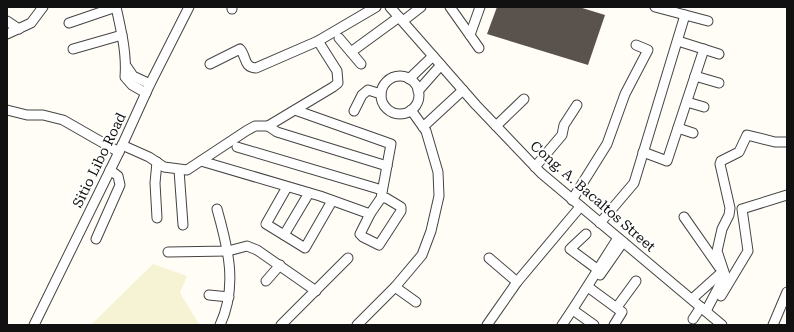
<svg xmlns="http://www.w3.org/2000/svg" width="794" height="332" viewBox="0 0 794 332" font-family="'Roboto Serif',serif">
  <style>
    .farmland { fill: #f6f3d4 }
    .building { fill: #5a524d }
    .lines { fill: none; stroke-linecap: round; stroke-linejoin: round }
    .minor-casing { stroke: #444; stroke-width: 11 }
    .minor { stroke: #fff; stroke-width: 9 }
    .labels { text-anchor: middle; stroke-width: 4; stroke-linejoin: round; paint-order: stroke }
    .street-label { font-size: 14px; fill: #111; stroke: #fff }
  </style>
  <rect width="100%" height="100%" fill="#fffdf5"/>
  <path class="farmland" d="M153 264 187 276 180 293 199 324 91 325Z"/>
  <path class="building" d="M497 7H579L605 15 588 65 487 34Z"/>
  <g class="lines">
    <defs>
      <g id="minor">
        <path d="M116 7C121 30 127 53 125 77L132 85 146 93"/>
        <path d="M390 7 476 105 541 173 722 325"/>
        <path d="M450 7 479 48"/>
        <path d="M655 7 708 21"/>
        <path d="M232 9V7"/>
        <path d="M7 21 19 29"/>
        <path d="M403 21 421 7"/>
        <path d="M69 23 116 7"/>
        <path d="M7 34 31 23 43 7"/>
        <path d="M470 35 480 7"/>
        <path d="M339 38 361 64"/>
        <path d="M678 41 719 54"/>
        <path d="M73 49 122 35"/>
        <path d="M351 52 399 17"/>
        <path d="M210 64 240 49C247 57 243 67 256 68L318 41 376 7"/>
        <path d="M127 67 133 76 150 84"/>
        <path d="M695 76 719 83"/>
        <circle cx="400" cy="95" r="19"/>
        <path d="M409 79 433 56"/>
        <path d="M418 91 441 65"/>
        <path d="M687 102 704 107"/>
        <path d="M7 110 27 115H43L63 120 119 152"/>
        <path d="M295 110 391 144 381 198 370 214 360 234 363 237 379 245 401 211V207L386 198H381"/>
        <path d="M354 111 362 95 368 90 381 94"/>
        <path d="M268 126 277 132 387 166"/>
        <path d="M496 126 524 99"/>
        <path d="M423 127 463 90"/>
        <path d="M678 128 693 133"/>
        <path d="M122 145 149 157 164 167 187 170 246 131 255 126H268L333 87 338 83 337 71 318 41"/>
        <path d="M237 147 382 190"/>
        <path d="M643 152 667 161 704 49"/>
        <path d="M201 161 320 196 370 214"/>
        <path d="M535 167 562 135 564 125 577 105"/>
        <path d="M179 170 183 225"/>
        <path d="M287 187 266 224 284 235 309 193"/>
        <path d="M572 200 607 144 625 94 648 50 636 45"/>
        <path d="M217 209C228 248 238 286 220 325"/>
        <path d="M684 217 719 267"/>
        <path d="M157 218 155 183 157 162"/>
        <path d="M600 223 634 183 685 15"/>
        <path d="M586 234 570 249 601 272"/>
        <path d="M284 235 305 248 332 201"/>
        <path d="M96 239 120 185 118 176 110 170"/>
        <path d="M168 252 228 251 247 246 257 250 316 291"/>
        <path d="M489 258 517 282"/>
        <path d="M600 275 623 242"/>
        <path d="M266 281 280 265"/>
        <path d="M395 287 416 302"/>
        <path d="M588 287 622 312 614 325"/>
        <path d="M209 295 229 297"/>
        <path d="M721 296 748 251 742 209 787 195"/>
        <path d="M692 299 722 272 725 275"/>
        <path d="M617 307 636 281"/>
        <path d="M573 310 594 325"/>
        <path d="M706 311 725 275 717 251 722 229 729 215 730 208 720 164 721 161 739 152 747 135 775 142H787"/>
        <path d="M693 319 701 307"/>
        <path d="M34 325 119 152 150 84 189 7"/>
        <path d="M281 325 348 258"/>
        <path d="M357 325 395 287 422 255 431 231 439 196 438 172 426 131 411 110"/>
        <path d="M487 325 517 282 580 207"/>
        <path d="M562 325C582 296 599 267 618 238"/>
        <path d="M773 325 787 292"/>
      </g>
    </defs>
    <use href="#minor" class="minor-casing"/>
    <use href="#minor" class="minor"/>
  </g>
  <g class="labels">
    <g class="street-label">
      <text transform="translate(99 160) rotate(-64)" y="5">Sitio Libo Road</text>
      <text transform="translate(593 196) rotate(41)" y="5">Cong. A. Bacaltos Street</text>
    </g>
  </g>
  <rect width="794" height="332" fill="none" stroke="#111111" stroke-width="16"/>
</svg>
